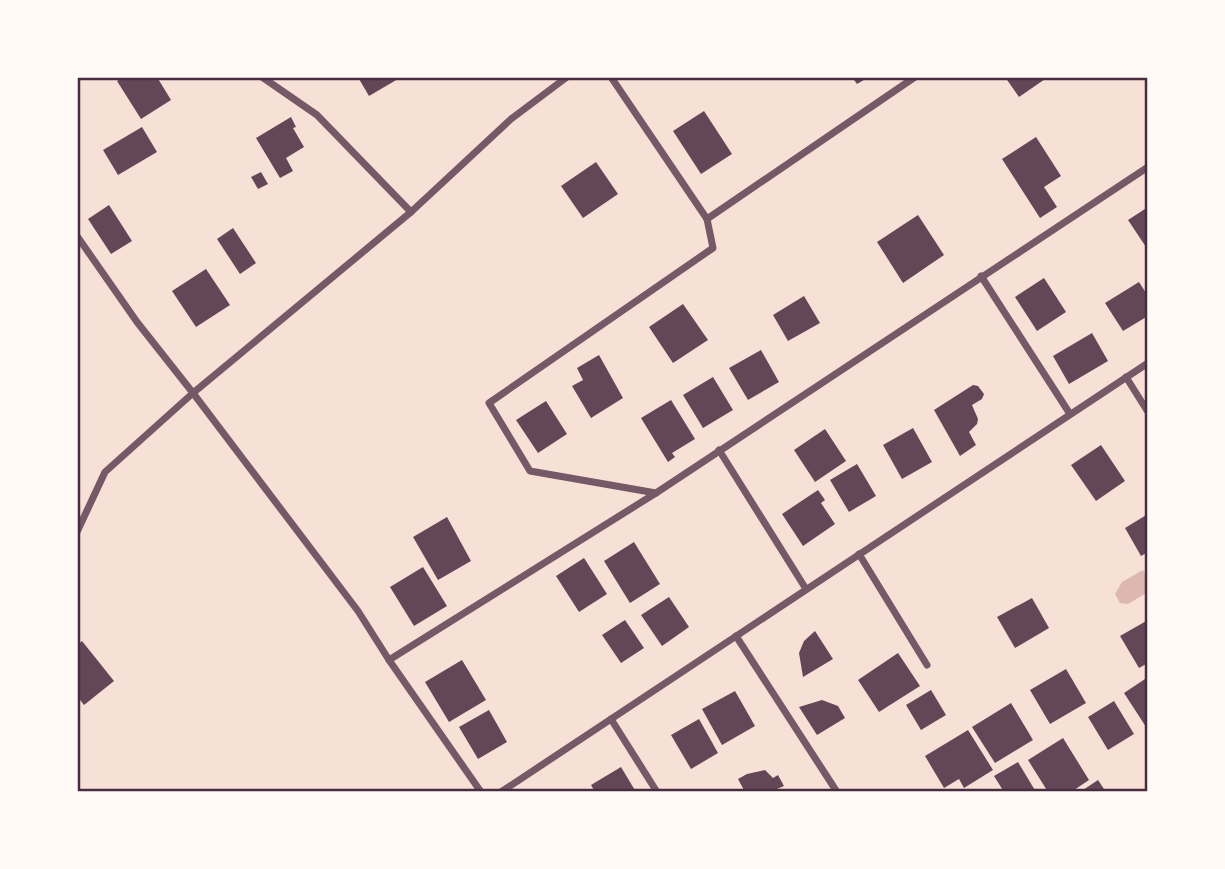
<svg xmlns="http://www.w3.org/2000/svg" width="1225" height="869" viewBox="0 0 1225 869" font-family="'Asap Condensed',sans-serif">
  <style>
    .water { fill: #dcb8b0 }
    .building { fill: #644757 }
    .lines { fill: none; stroke-linecap: round; stroke-linejoin: round }
    .minor { stroke: #755966; stroke-width: 7 }
    .neatline { fill: none; stroke: #4a2c40; stroke-width: 2.5 }
  </style>
  <rect width="100%" height="100%" fill="#f7e1d7"/>
  <path class="water" d="M1143 570 1148 578V592L1128 604 1120 603 1115 594 1122 582Z"/>
  <g class="building">
    <path d="M124 77H157L171 100 141 119 117 81Z"/>
    <path d="M363 77H397L398 79 369 96 359 79Z"/>
    <path d="M852 77H869L857 84Z"/>
    <path d="M1005 77H1048L1019 97Z"/>
    <path d="M704 111 732 154 701 174 673 131Z"/>
    <path d="M291 117 296 127 293 128 304 147 286 158 293 171 280 178 256 138Z"/>
    <path d="M142 127 157 152 118 175 103 150Z"/>
    <path d="M1036 137 1061 176 1044 187 1057 207 1040 218 1002 159Z"/>
    <path d="M596 162 618 194 583 218 561 186Z"/>
    <path d="M261 172 268 184 258 189 251 177Z"/>
    <path d="M109 205 132 241 111 254 88 219Z"/>
    <path d="M1148 207V250L1128 220Z"/>
    <path d="M918 215 944 255 903 283 877 242Z"/>
    <path d="M233 228 256 263 240 274 217 239Z"/>
    <path d="M206 269 230 305 196 327 172 291Z"/>
    <path d="M1044 278 1066 312 1037 331 1015 297Z"/>
    <path d="M1139 282 1148 296V316L1123 331 1105 303Z"/>
    <path d="M804 296 820 323 788 341 773 315Z"/>
    <path d="M683 304 708 340 673 363 649 327Z"/>
    <path d="M1092 333 1108 361 1069 384 1053 356Z"/>
    <path d="M761 350 779 382 748 400 729 368Z"/>
    <path d="M599 355 623 398 591 418 572 386 583 380 577 368Z"/>
    <path d="M713 377 733 410 703 428 683 395Z"/>
    <path d="M973 385 978 386 984 394 982 399 972 405 978 419 977 424 969 432 976 445 960 456 934 410Z"/>
    <path d="M671 400 695 439 672 453 675 457 668 462 641 418Z"/>
    <path d="M546 401 567 434 538 453 516 420Z"/>
    <path d="M913 428 932 462 902 479 883 445Z"/>
    <path d="M825 429 846 461 815 482 794 450Z"/>
    <path d="M1101 445 1125 481 1096 501 1071 465Z"/>
    <path d="M857 464 876 496 849 512 830 480Z"/>
    <path d="M818 490 825 500 821 503 835 524 803 546 782 514Z"/>
    <path d="M1148 514V552L1141 556 1125 528Z"/>
    <path d="M447 517 471 561 438 580 413 537Z"/>
    <path d="M634 542 660 584 630 603 604 561Z"/>
    <path d="M584 558 607 594 579 612 556 576Z"/>
    <path d="M423 567 447 606 414 626 390 587Z"/>
    <path d="M669 597 689 627 662 646 641 615Z"/>
    <path d="M1032 598 1049 628 1015 648 997 617Z"/>
    <path d="M625 620 644 648 621 663 602 635Z"/>
    <path d="M1148 620V663L1139 668 1120 636Z"/>
    <path d="M815 631 833 659 803 677 799 653 804 641Z"/>
    <path d="M82 641 114 681 84 705 77 696V645Z"/>
    <path d="M898 653 920 686 879 712 858 680Z"/>
    <path d="M462 660 486 700 449 722 425 682Z"/>
    <path d="M1066 669 1086 703 1050 724 1030 690Z"/>
    <path d="M1148 677V730L1124 693Z"/>
    <path d="M931 690 946 715 921 730 906 705Z"/>
    <path d="M735 691 755 726 722 745 702 709Z"/>
    <path d="M822 700 838 706 845 718 817 735 799 707Z"/>
    <path d="M1114 701 1134 734 1108 750 1088 717Z"/>
    <path d="M1011 703 1033 740 995 763 972 727Z"/>
    <path d="M489 710 507 742 478 759 459 727Z"/>
    <path d="M699 719 718 753 691 769 671 735Z"/>
    <path d="M968 730 993 770 964 788 959 779 944 788 925 756Z"/>
    <path d="M1063 738 1089 780 1071 792H1048L1028 760Z"/>
    <path d="M1018 762 1036 792H1004L994 776Z"/>
    <path d="M621 767 636 792H595L591 785Z"/>
    <path d="M765 770 773 778 778 775 784 786 777 789 779 792H745L738 779 747 774Z"/>
    <path d="M1098 780 1106 792H1080Z"/>
  </g>
  <g class="lines">
    <g class="minor">
      <path d="M262 77 317 115 411 212"/>
      <path d="M611 77 707 219"/>
      <path d="M77 236 137 322 193 393 358 611 389 660 481 792"/>
      <path d="M981 276 1070 414"/>
      <path d="M1126 377 1148 412"/>
      <path d="M719 450 806 589"/>
      <path d="M656 493 530 471 489 403 713 248 707 219 915 77"/>
      <path d="M77 532 105 472 193 393 411 212 511 119 567 77"/>
      <path d="M859 554 927 665"/>
      <path d="M736 636 837 792"/>
      <path d="M389 660 656 493 1148 167"/>
      <path d="M611 719 657 792"/>
      <path d="M501 792 1148 363"/>
    </g>
  </g>
  <rect width="1225" height="869" fill="none" stroke="#fffaf5" stroke-width="158"/>
  <rect x="79" y="79" width="1067" height="711" class="neatline"/>
</svg>
